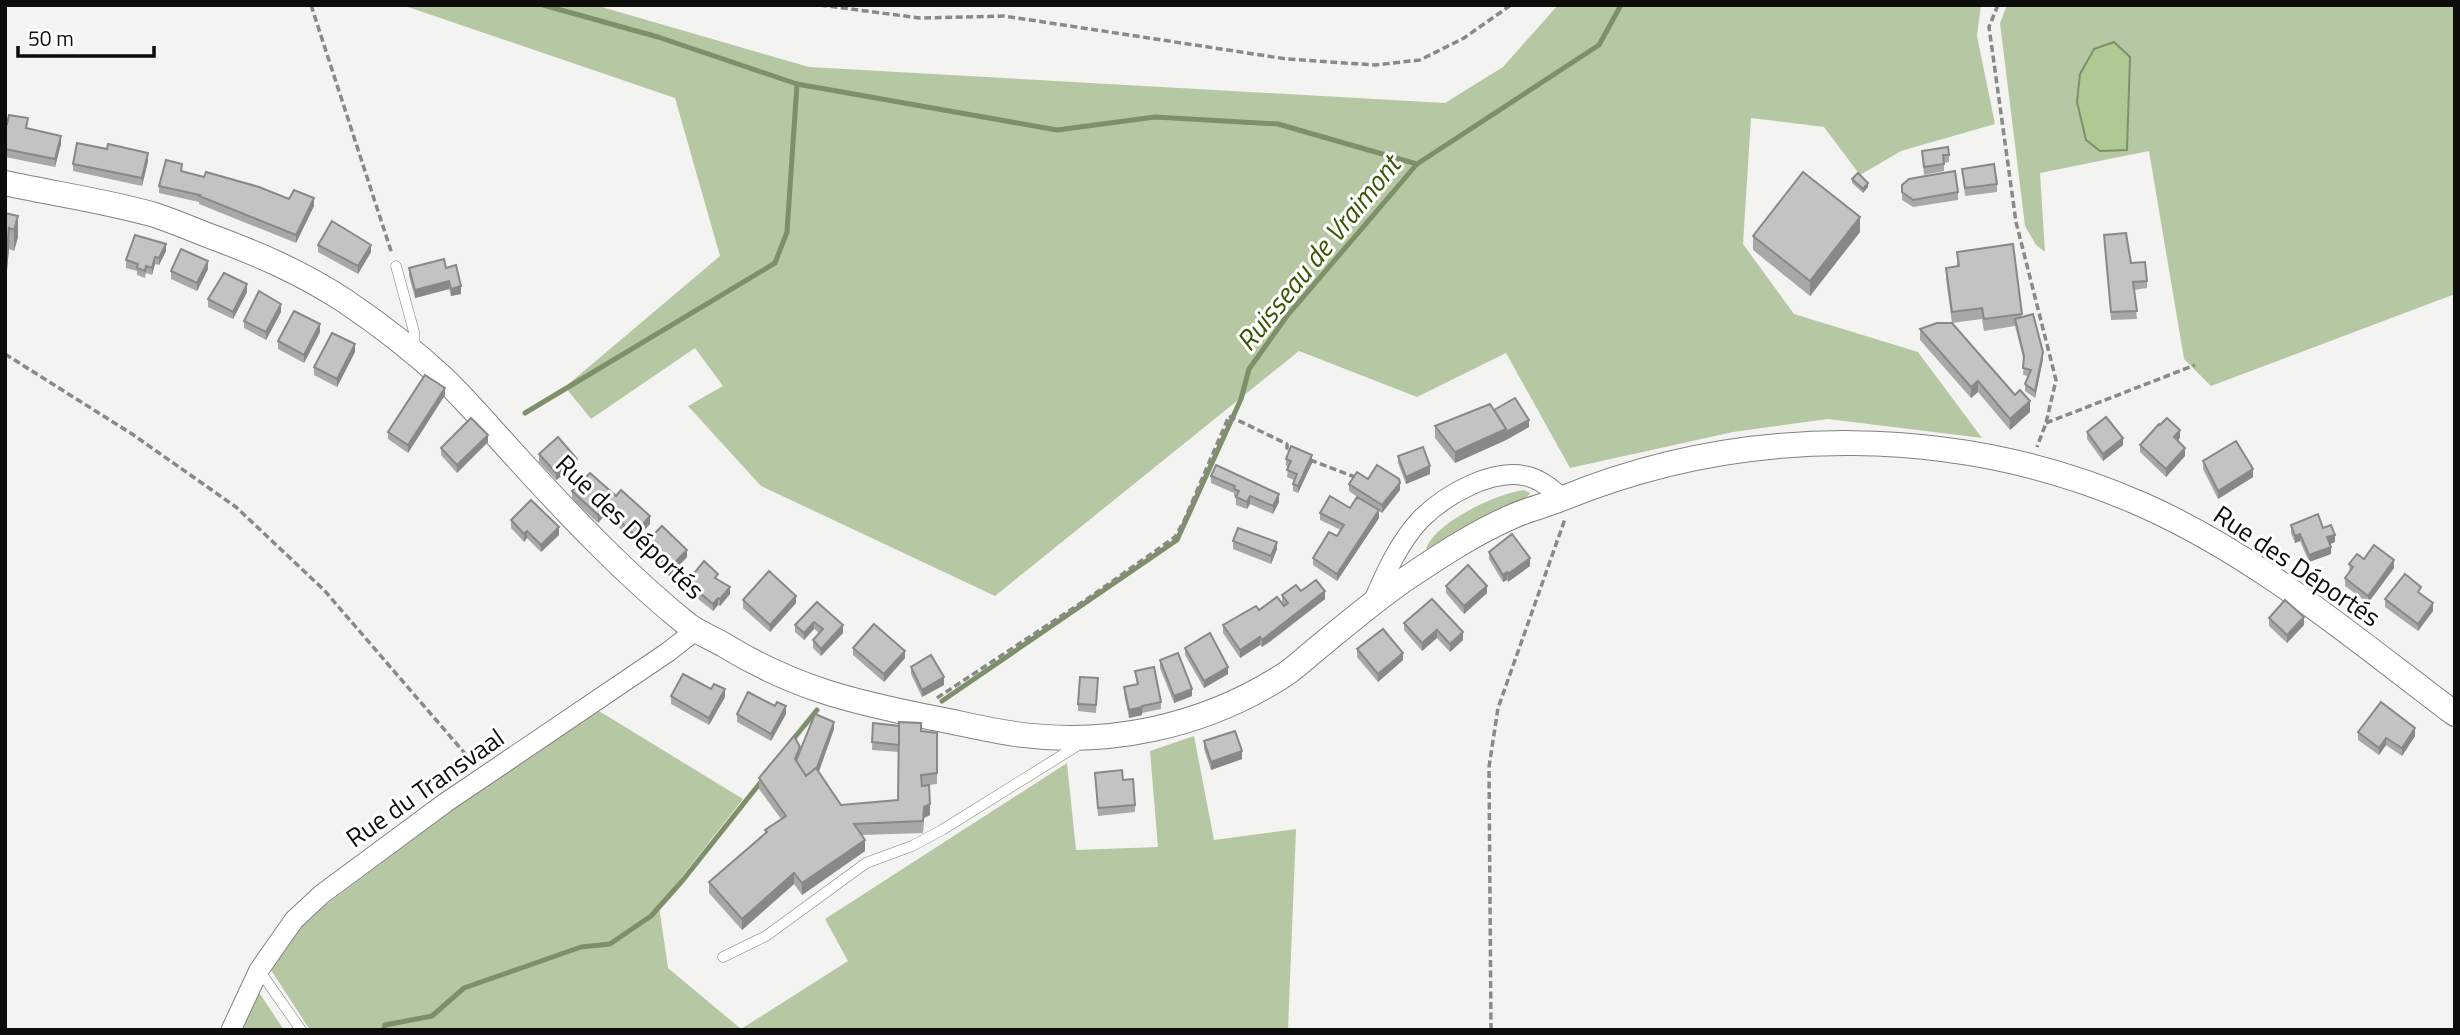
<svg xmlns="http://www.w3.org/2000/svg" width="2460" height="1035" viewBox="0 0 2460 1035" font-family="'Titillium Web',sans-serif">
  <style>
    .green { fill: #b6c7a4 }
    .water { fill: #afc992; stroke: #7e906a; stroke-width: 2 }
    .lines { fill: none; stroke-linecap: round; stroke-linejoin: round }
    .stream { stroke: #7e906a; stroke-width: 5 }
    .service-casing { stroke: #81827f; stroke-width: 11 }
    .minor-casing { stroke: #81827f; stroke-width: 21 }
    .tertiary-casing { stroke: #81827f; stroke-width: 26 }
    .path { stroke: #898a88; stroke-width: 3.5; stroke-dasharray: 7 3.5; stroke-linecap: butt }
    .service { stroke: #fff; stroke-width: 10 }
    .minor { stroke: #fff; stroke-width: 19 }
    .tertiary { stroke: #fff; stroke-width: 24 }
    .wall { fill: #a8a9a6 }
    .shaded-wall { fill: #888987 }
    .building { fill: #c3c4c1; stroke: #888987; stroke-width: 2 }
    .labels { text-anchor: middle; stroke-width: 6; stroke-linejoin: round; paint-order: stroke }
    .street-label { font-size: 26px; fill: #0c0c0b; stroke: #fff }
    .water-label { font-size: 28px; font-style: italic; fill: #385500; stroke: #fff }
  </style>
  <rect width="100%" height="100%" fill="#f3f4f1"/>
  <g class="green">
    <path d="M402 5H595L809 67 1445 103 1503 67 1558 5H1981L1977 36 1995 124 1901 151 1860 175 1824 127 1751 118 1743 244 1794 314 1918 352 1982 438 1828 419 1733 432 1570 468 1506 353 1417 397 1299 351 995 596 761 486 688 406 723 386 695 348 591 419 565 387 720 256 675 98Z"/>
    <path d="M2007 5H2455V294L2211 386 2184 359 2149 151 2040 173 2045 252 2036 245 2025 226 2000 23Z"/>
    <path d="M1524 490 1530 493 1527 497 1486 517 1430 550 1426 549C1435 522 1498 493 1524 490Z"/>
    <path d="M599 711 743 799 659 906 668 968 741 1029 848 961 825 919 1067 763 1076 850 1158 847 1150 751 1194 736 1214 840 1296 829 1288 1030H310L269 967 303 922 500 774Z"/>
    <path d="M256 988 284 1030H238Z"/>
  </g>
  <path class="water" d="M2114 42 2130 57 2127 150 2100 151 2086 140 2077 102 2080 74 2094 49Z"/>
  <g class="lines">
    <g class="stream">
      <path d="M543 5 658 37 797 84 1057 130 1155 117 1278 124 1417 164"/>
      <path d="M525 413 775 263 787 232 797 84"/>
      <path d="M942 701 1177 540 1241 399 1249 369 1287 316 1417 164 1599 45 1621 5"/>
      <path d="M791 742 817 710"/>
      <path d="M384 1030 385 1025 432 1016 464 988 544 960 581 947 610 944 651 916 683 880 764 778"/>
    </g>
    <defs>
      <g id="service">
        <path d="M396 266 414 332 415 347"/>
        <path d="M723 957 766 936 866 863 912 846 942 830 1080 744"/>
        <path d="M259 970 301 1030"/>
      </g>
      <g id="minor">
        <path d="M1373 602C1385 574 1399 542 1421 519 1445 495 1492 468 1526 476 1540 479 1552 489 1562 498"/>
        <path d="M231 1030 259 970 294 920 322 894 445 803 668 652 695 631"/>
      </g>
      <path id="tertiary" d="M5 183C55 194 106 201 155 215 172 221 190 228 207 235 256 253 301 272 345 301 379 324 413 350 443 378 470 404 494 433 519 460 572 518 627 576 688 625 699 633 712 638 724 645 794 688 853 702 933 718 960 723 987 730 1015 734 1107 747 1202 727 1281 677 1293 670 1303 660 1314 651 1346 625 1378 597 1413 574 1443 554 1475 533 1509 518 1525 510 1544 506 1561 499 1745 423 1960 424 2143 505 2258 556 2355 639 2455 714"/>
    </defs>
    <use href="#service" class="service-casing"/>
    <use href="#minor" class="minor-casing"/>
    <use href="#tertiary" class="tertiary-casing"/>
    <g class="path">
      <path d="M311 5 392 254"/>
      <path d="M820 5 920 18 1004 16 1287 59 1375 65 1420 60 1464 38 1511 5"/>
      <path d="M1998 5 1989 27 2016 222 2056 380 2046 423 2037 447"/>
      <path d="M5 354 132 434 236 507 324 590 474 764"/>
      <path d="M2046 423 2195 365"/>
      <path d="M1310 460 1355 477"/>
      <path d="M937 698 1090 597 1175 537 1184 521 1229 416 1287 444V448L1291 450"/>
      <path d="M1491 1030 1489 767 1498 708 1565 519"/>
    </g>
    <use href="#service" class="service"/>
    <use href="#minor" class="minor"/>
    <use href="#tertiary" class="tertiary"/>
  </g>
  <g class="wall">
    <path d="M5 124 28 128 61 144 55 167 5 157Z"/>
    <path d="M1922 151 1949 155V162L1944 163V171L1924 175Z"/>
    <path d="M148 161 142 186 73 171V164Z"/>
    <path d="M1962 169 1997 184V192L1965 196Z"/>
    <path d="M182 171 289 199 314 206 296 243 199 204V202L159 193V186Z"/>
    <path d="M1852 179 1868 187 1863 193 1852 183Z"/>
    <path d="M1902 185 1958 192V200L1913 207 1902 200Z"/>
    <path d="M5 213 18 216V237L14 251 9 249 7 270H5Z"/>
    <path d="M1860 232 1810 296 1753 250V236Z"/>
    <path d="M2104 235 2147 281V288L2134 290 2137 319 2111 320Z"/>
    <path d="M2013 244 2022 317 2043 359 2035 398 2025 391V384L2028 376 2023 375 2024 361 2015 326 1984 331 1982 319 1952 323 2030 412 2010 430 1978 392 1971 398 1920 340V329L1952 323 1946 279V268L1957 267V252Z"/>
    <path d="M318 245 371 252 358 274 318 252Z"/>
    <path d="M166 251 159 265 155 264 152 275 146 273 145 278 137 275V271L126 268V260Z"/>
    <path d="M409 268H446L461 294 451 296 449 289 415 298 409 276Z"/>
    <path d="M208 269 197 291 171 279V271Z"/>
    <path d="M247 292 233 319 208 307V299Z"/>
    <path d="M281 312 266 340 244 328V321Z"/>
    <path d="M320 332 304 363 278 349V341Z"/>
    <path d="M355 352 337 387 314 375V367Z"/>
    <path d="M445 395 408 453 388 439V432Z"/>
    <path d="M1494 410 1529 427 1506 440 1455 463 1435 438V426Z"/>
    <path d="M2087 432 2123 445 2103 461 2087 439Z"/>
    <path d="M2180 438 2178 440 2185 456 2166 477 2140 452V445Z"/>
    <path d="M488 442 457 473 441 455V448Z"/>
    <path d="M539 454 577 466 556 480 539 462Z"/>
    <path d="M1398 456 1430 474 1406 484 1398 463Z"/>
    <path d="M1286 459 1312 463 1298 493 1293 491V484L1294 480 1287 477 1288 467 1286 466Z"/>
    <path d="M2203 461 2253 477 2218 499 2203 469Z"/>
    <path d="M1211 476 1279 502 1273 514 1250 504 1247 509 1236 505V498L1234 496V493L1211 483Z"/>
    <path d="M1368 479 1400 490 1382 513 1379 511V518L1337 581 1313 565V558L1337 536 1341 530 1320 520V513L1350 508 1359 498 1349 491V484Z"/>
    <path d="M572 491 616 496 650 524 634 541 605 515 598 523 572 499Z"/>
    <path d="M511 520 559 535 541 552 527 538 524 542 511 528Z"/>
    <path d="M2291 525 2323 528 2335 542 2330 544 2331 554 2309 562 2300 541 2295 543 2291 533Z"/>
    <path d="M1233 541 1277 549 1271 564 1233 549Z"/>
    <path d="M644 544 687 557 669 576 644 552Z"/>
    <path d="M1489 552 1530 566 1508 582 1507 580 1503 582 1489 559Z"/>
    <path d="M2364 559 2394 568 2368 603 2345 586V578L2350 572 2349 564Z"/>
    <path d="M718 580 730 594 720 606 718 605 713 611 687 590V582Z"/>
    <path d="M1446 586 1487 593 1464 614 1446 593Z"/>
    <path d="M1301 591 1325 599 1270 642 1262 647 1260 645 1240 658 1223 633V625L1282 602V595Z"/>
    <path d="M2421 595 2433 611 2418 631 2385 607V599Z"/>
    <path d="M1432 599 1463 640 1450 652 1437 638 1422 651 1404 630V623Z"/>
    <path d="M743 600 796 603 770 632 743 608Z"/>
    <path d="M817 602 843 633 821 656 813 648V640L819 633 814 629 804 640 795 632V625Z"/>
    <path d="M2269 618 2304 625 2287 643 2269 626Z"/>
    <path d="M853 648 905 658 884 682 853 655Z"/>
    <path d="M1185 648 1228 674 1204 688 1185 655Z"/>
    <path d="M1357 649 1403 660 1378 682 1357 657Z"/>
    <path d="M1160 660 1192 696 1174 703 1160 668Z"/>
    <path d="M911 667 944 685 922 697 911 674Z"/>
    <path d="M1135 671 1161 702V709L1142 713V715L1129 718 1124 694V687L1137 684Z"/>
    <path d="M1098 678 1096 713 1078 711V704Z"/>
    <path d="M671 696 725 697 709 725 671 704Z"/>
    <path d="M775 706 786 714 771 741 737 722V714Z"/>
    <path d="M873 723 937 733V784L929 785 930 815 924 818 923 833 862 835 865 851 802 895 794 884 742 930 709 893V882L765 834V830L781 819 759 789V778L834 729 818 772 841 805 898 800 899 752 872 750Z"/>
    <path d="M2358 732 2415 736 2402 756 2386 745 2379 755 2358 740Z"/>
    <path d="M1204 741 1242 759 1211 770 1204 749Z"/>
    <path d="M1095 773 1123 780 1135 805V812L1098 816Z"/>
  </g>
  <g class="shaded-wall">
    <path d="M61 136V144L55 167V159Z"/>
    <path d="M148 153V161L142 186V178Z"/>
    <path d="M1868 183V187L1863 193V189Z"/>
    <path d="M314 198V206L296 243V235Z"/>
    <path d="M18 216V237L14 251V230Z"/>
    <path d="M1860 217V232L1810 296V281Z"/>
    <path d="M9 228V249L7 270V249Z"/>
    <path d="M166 244V251L159 265V258Z"/>
    <path d="M371 245V252L358 274V266Z"/>
    <path d="M155 257V264L152 275V268Z"/>
    <path d="M208 261V269L197 291V283Z"/>
    <path d="M449 281V289L415 298V290Z"/>
    <path d="M247 284V292L233 319V312Z"/>
    <path d="M461 286V294L451 296V289Z"/>
    <path d="M281 304V312L266 340V332Z"/>
    <path d="M320 324V332L304 363V355Z"/>
    <path d="M355 344V352L337 387V379Z"/>
    <path d="M2043 352V359L2035 398V391Z"/>
    <path d="M1978 381V392L1971 398V387Z"/>
    <path d="M445 388V395L408 453V445Z"/>
    <path d="M2030 401V412L2010 430V419Z"/>
    <path d="M1529 420V427L1506 440 1455 463V452Z"/>
    <path d="M2180 430V438L2174 444V437Z"/>
    <path d="M488 435V442L457 473V465Z"/>
    <path d="M2123 438V445L2103 461V454Z"/>
    <path d="M2185 448V456L2166 477V469Z"/>
    <path d="M1312 455V463L1298 493V486Z"/>
    <path d="M577 459V466L556 480V473Z"/>
    <path d="M1430 466V474L1406 484V477Z"/>
    <path d="M2253 469V477L2218 499V491Z"/>
    <path d="M1400 483V490L1382 513V505Z"/>
    <path d="M1279 494V502L1273 514V506Z"/>
    <path d="M1250 496V504L1247 509V502Z"/>
    <path d="M605 508V515L598 523V515Z"/>
    <path d="M1379 510V518L1337 581V574Z"/>
    <path d="M650 516V524L634 541V534Z"/>
    <path d="M559 527V535L541 552V545Z"/>
    <path d="M527 531V538L524 542V534Z"/>
    <path d="M2300 534V541L2295 543V536Z"/>
    <path d="M2335 535V542L2327 545V537Z"/>
    <path d="M1277 542V549L1271 564V556Z"/>
    <path d="M2331 547V554L2309 562V555Z"/>
    <path d="M687 550V557L669 576V568Z"/>
    <path d="M1530 558V566L1508 582V574Z"/>
    <path d="M2394 560V568L2368 603V596Z"/>
    <path d="M1507 572V580L1503 582V575Z"/>
    <path d="M1487 586V593L1464 614V606Z"/>
    <path d="M730 587V594L720 606V599Z"/>
    <path d="M1325 591V599L1262 647V640Z"/>
    <path d="M796 596V603L770 632V625Z"/>
    <path d="M718 598V605L713 611V604Z"/>
    <path d="M2433 603V611L2418 631V624Z"/>
    <path d="M2304 617V625L2287 643V635Z"/>
    <path d="M814 622V629L804 640V633Z"/>
    <path d="M843 625V633L821 656V649Z"/>
    <path d="M1437 630V638L1422 651V643Z"/>
    <path d="M1463 632V640L1450 652V644Z"/>
    <path d="M1260 637V645L1240 658V650Z"/>
    <path d="M905 651V658L884 682V674Z"/>
    <path d="M1403 653V660L1378 682V674Z"/>
    <path d="M1228 667V674L1204 688V681Z"/>
    <path d="M944 677V685L922 697V690Z"/>
    <path d="M725 689V697L709 725V718Z"/>
    <path d="M1192 689V696L1174 703V696Z"/>
    <path d="M786 706V714L771 741V734Z"/>
    <path d="M1142 707V715L1129 718V710Z"/>
    <path d="M834 722V729L816 780 806 787Z"/>
    <path d="M2415 728V736L2402 756V748Z"/>
    <path d="M2386 738V745L2379 755V748Z"/>
    <path d="M1242 751V759L1211 770V762Z"/>
    <path d="M930 804V815L924 818 923 833 924 807Z"/>
    <path d="M865 840V851L802 895V883Z"/>
    <path d="M794 873V884L742 930V919Z"/>
  </g>
  <g class="building">
    <path d="M9 115 28 118 26 128 61 136 55 159 5 149V124H7Z"/>
    <path d="M77 143 107 149 108 144 148 153 142 178 73 164Z"/>
    <path d="M1948 147 1949 155H1943L1944 164 1924 167 1922 151Z"/>
    <path d="M166 160 182 164 181 171 204 177 206 172 259 187 289 199 294 190 314 198 296 235 199 196 200 195 159 186Z"/>
    <path d="M1994 164 1997 184 1965 188 1962 169Z"/>
    <path d="M1955 171 1958 192 1913 200 1902 192V185L1909 179Z"/>
    <path d="M1803 172 1860 217 1810 281 1753 236Z"/>
    <path d="M1858 173 1868 183 1863 189 1852 179Z"/>
    <path d="M5 213 18 216 14 230 9 228 7 249H5Z"/>
    <path d="M332 221 371 245 358 266 318 245Z"/>
    <path d="M2126 233 2131 263 2145 262 2147 281 2133 282 2137 311 2111 312 2104 235Z"/>
    <path d="M135 235 166 244 159 258 155 257 152 268 146 266 145 271 137 268 138 264 126 260Z"/>
    <path d="M2013 244 2022 314 1984 319 1982 308 1952 312 1946 268 1959 266 1957 252Z"/>
    <path d="M181 249 208 261 197 283 171 271Z"/>
    <path d="M444 259 446 268 456 265 461 286 451 289 449 281 415 290 409 268Z"/>
    <path d="M224 273 247 284 233 312 208 299Z"/>
    <path d="M259 291 281 304 266 332 244 321Z"/>
    <path d="M294 311 320 324 304 355 278 341Z"/>
    <path d="M2033 314 2043 352 2035 391 2025 384 2031 370 2023 368 2024 356 2015 319Z"/>
    <path d="M1937 323H1952L2015 395 2020 390 2030 401 2010 419 1978 381 1971 387 1920 329Z"/>
    <path d="M332 333 355 344 337 379 314 367Z"/>
    <path d="M425 375 445 388 408 445 388 432Z"/>
    <path d="M1515 398 1529 420 1506 432V429L1494 410Z"/>
    <path d="M1490 404 1506 429 1455 452 1435 426Z"/>
    <path d="M2106 417 2123 438 2103 454 2087 432Z"/>
    <path d="M471 418 488 435 457 465 441 448Z"/>
    <path d="M2167 418 2180 430 2174 437 2185 448 2166 469 2140 445 2159 424 2160 425Z"/>
    <path d="M558 437 577 459 556 473 539 454Z"/>
    <path d="M2236 441 2253 469 2218 491 2203 461Z"/>
    <path d="M1291 446 1312 455 1298 486 1293 484 1297 474 1287 470 1291 461 1286 459Z"/>
    <path d="M1423 447 1430 466 1406 477 1398 456Z"/>
    <path d="M1216 465 1279 494 1273 506 1250 496 1247 502 1236 497 1239 491 1234 489 1235 486 1211 476Z"/>
    <path d="M1377 465 1399 479 1400 483 1382 505 1349 484 1357 472 1368 479Z"/>
    <path d="M590 473 616 496 621 490 650 516 634 534 605 508 598 515 572 491Z"/>
    <path d="M1330 496 1350 508 1357 497 1379 510 1337 574 1313 558 1329 532 1337 536 1344 525 1320 513Z"/>
    <path d="M531 500 559 527 541 545 527 531 524 534 511 520Z"/>
    <path d="M2318 514 2323 528 2331 525 2335 535 2327 537 2331 547 2309 555 2300 534 2295 536 2291 525Z"/>
    <path d="M662 526 687 550 669 568 644 544Z"/>
    <path d="M1238 528 1277 542 1271 556 1233 541Z"/>
    <path d="M1512 534 1530 558 1508 574 1507 572 1503 575 1489 552Z"/>
    <path d="M2374 545 2394 560 2368 596 2345 578 2353 567 2349 564 2357 554 2364 559Z"/>
    <path d="M704 561 718 574 715 578 730 587 720 599 718 598 713 604 687 582Z"/>
    <path d="M1468 565 1487 586 1464 606 1446 586Z"/>
    <path d="M769 571 796 596 770 625 743 600Z"/>
    <path d="M2405 574 2421 587 2418 592 2433 603 2418 624 2385 599Z"/>
    <path d="M1316 580 1325 591 1262 640 1260 637 1240 650 1223 625 1256 606 1259 610 1277 597 1284 606 1288 603 1282 595 1296 585 1301 591Z"/>
    <path d="M1432 599 1463 632 1450 644 1437 630 1422 643 1404 623Z"/>
    <path d="M2285 600 2304 617 2287 635 2269 618Z"/>
    <path d="M817 602 843 625 821 649 813 640 823 629 814 622 804 633 795 625Z"/>
    <path d="M874 624 905 651 884 674 853 648Z"/>
    <path d="M1383 629 1403 653 1378 674 1357 649Z"/>
    <path d="M1210 633 1228 667 1204 681 1185 648Z"/>
    <path d="M1178 653 1192 689 1174 696 1160 660Z"/>
    <path d="M931 655 944 677 922 690 911 667Z"/>
    <path d="M1154 667 1161 702 1142 706V707L1129 710 1124 687 1138 684 1135 671Z"/>
    <path d="M683 674 711 689 714 684 725 689 709 718 671 696Z"/>
    <path d="M1080 677 1098 678 1096 705 1078 704Z"/>
    <path d="M748 692 775 706 777 702 786 706 771 734 737 714Z"/>
    <path d="M2381 702 2415 728 2402 748 2386 738 2379 748 2358 732Z"/>
    <path d="M815 714 834 722 816 770V768L806 776 796 761Z"/>
    <path d="M899 722 921 723V731L937 733V773L921 775 922 786 929 785 930 804 924 807 923 821 854 824 865 840 802 883 794 873 742 919 709 882 767 832 765 830 786 816 759 778 794 736 800 747 795 759 806 776 816 768 841 805 898 800Z"/>
    <path d="M873 723 899 726V745L872 742Z"/>
    <path d="M1235 731 1242 751 1211 762 1204 741Z"/>
    <path d="M1122 770 1123 780 1133 779 1135 805 1098 808 1095 773Z"/>
  </g>
  <g class="labels">
    <g class="street-label">
      <text transform="translate(630 527) rotate(44)" y="9">Rue des Déportés</text>
      <text transform="translate(2297 566) rotate(34)" y="9">Rue des Déportés</text>
      <text transform="translate(425 788) rotate(-35)" y="9">Rue du Transvaal</text>
    </g>
    <g class="water-label">
      <text transform="translate(1318 253) rotate(-51)" y="10">Ruisseau de Vraimont</text>
    </g>
  </g>
  <rect width="2460" height="1035" fill="none" stroke="#0c0c0b" stroke-width="14"/>
  <path d="M18 46v10h136v-10" fill="none" stroke="#0c0c0b" stroke-width="3.5"/>
  <text x="28" y="46" font-size="21" fill="#0c0c0b" stroke="#ffffff" stroke-width="5" paint-order="stroke">50 m</text>
</svg>
